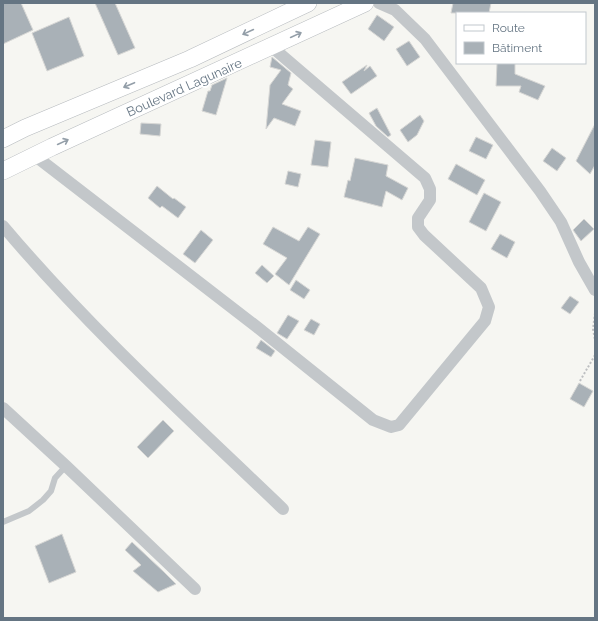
<svg xmlns="http://www.w3.org/2000/svg" width="598" height="621" viewBox="0 0 598 621" font-family="Raleway,sans-serif">
  <style>
    .building { fill: #a9b1b7; stroke: #d7d7d5 }
    .lines { fill: none; stroke-linecap: round; stroke-linejoin: round }
    .secondary-casing { stroke: #b6babe; stroke-width: 18 }
    .path { stroke: #bdbfc1; stroke-width: 2; stroke-dasharray: 2 2; stroke-linecap: butt }
    .service { stroke: #c3c7ca; stroke-width: 6 }
    .minor { stroke: #c3c7ca; stroke-width: 12 }
    .secondary { stroke: #fff; stroke-width: 17 }
    .oneway { stroke: #939ea8 }
    .labels { text-anchor: middle; stroke-width: 4; stroke-linejoin: round; paint-order: stroke }
    .street-label { font-size: 13px; fill: #657583; stroke: #fff }
  </style>
  <rect width="100%" height="100%" fill="#f6f6f2"/>
  <g class="building">
    <path d="M3 3H21L33 30 3 44Z"/>
    <path d="M95 3H115L135 48 118 55Z"/>
    <path d="M453 3H491L489 13H451Z"/>
    <path d="M377 15 394 27 384 41 368 29Z"/>
    <path d="M69 17 84 56 47 71 32 33Z"/>
    <path d="M409 41 420 57 407 66 396 49Z"/>
    <path d="M272 57 291 73 288 85 293 89 282 104 301 111 295 126 274 118 266 129 270 85 281 70 270 67Z"/>
    <path d="M497 63H515V74L545 86 538 100 519 92 521 86H496Z"/>
    <path d="M367 65 364 71 370 66 377 76 351 94 342 82Z"/>
    <path d="M227 78 216 115 202 111 208 91H210L212 85Z"/>
    <path d="M377 108 391 135 388 137 376 126 369 113Z"/>
    <path d="M420 115 424 121 417 135 408 142 400 130Z"/>
    <path d="M141 123 161 124 160 136 140 134Z"/>
    <path d="M595 124V165L590 174 576 161Z"/>
    <path d="M476 137 493 145 486 159 469 151Z"/>
    <path d="M315 140 331 142 328 167 311 165Z"/>
    <path d="M552 148 566 158 557 171 543 161Z"/>
    <path d="M355 158 388 165 386 176 408 188 402 200 386 191 382 207 344 197 348 180 350 181Z"/>
    <path d="M456 164 485 180 477 195 448 179Z"/>
    <path d="M288 171 301 174 298 187 285 184Z"/>
    <path d="M157 186 173 199 174 198 186 207 178 218 162 206 160 208 148 198Z"/>
    <path d="M484 193 501 202 486 231 469 222Z"/>
    <path d="M584 219 594 229 581 241 573 230Z"/>
    <path d="M273 227 299 241 308 227 320 234 289 285 275 274 287 258 263 244Z"/>
    <path d="M201 230 213 240 195 263 183 254Z"/>
    <path d="M500 234 515 242 507 258 491 249Z"/>
    <path d="M262 265 274 276 267 283 255 273Z"/>
    <path d="M296 280 310 290 304 299 290 290Z"/>
    <path d="M570 296 579 302 570 314 561 308Z"/>
    <path d="M288 315 299 321 287 339 277 333Z"/>
    <path d="M311 319 320 324 314 335 304 330Z"/>
    <path d="M261 340 275 351 271 357 256 348Z"/>
    <path d="M579 383 593 391 584 407 570 399Z"/>
    <path d="M163 420 174 431 148 458 137 447Z"/>
    <path d="M62 534 76 572 49 583 35 546Z"/>
    <path d="M132 542 164 572 176 584 158 592 133 571 141 565 125 550Z"/>
  </g>
  <g class="lines">
    <defs>
      <g id="secondary">
        <path d="M3 139 25 128 190 59 308 3"/>
        <path d="M3 171 52 147 365 3"/>
      </g>
    </defs>
    <use href="#secondary" class="secondary-casing"/>
    <g class="path">
      <path d="M595 313 593 329 595 340"/>
      <path d="M580 381 595 355"/>
    </g>
    <path class="service" d="M3 522 29 511 43 500 51 491 55 478 66 466"/>
    <g class="minor">
      <path d="M379 3 395 10 425 39 540 191 561 222 579 262 595 290"/>
      <path d="M34 155 257 327 373 420 391 427 399 425 485 321 489 307 481 288 424 235 418 227V218L430 200V189L425 178 272 47"/>
      <path d="M3 226C88 327 187 417 283 509"/>
      <path d="M3 408 66 466 195 589"/>
    </g>
    <use href="#secondary" class="secondary"/>
  </g>
  <defs><path id="oneway-shaft" d="M-6 0H5M1.5-3L5.5 0L1.5 3" fill="none" stroke-width="1.6" stroke-linecap="round" stroke-linejoin="round"/></defs>
  <g class="oneway">
    <use href="#oneway-shaft" transform="translate(248 32) rotate(155)"/>
    <use href="#oneway-shaft" transform="translate(296 35) rotate(-25)"/>
    <use href="#oneway-shaft" transform="translate(129 85) rotate(157)"/>
    <use href="#oneway-shaft" transform="translate(63 142) rotate(-25)"/>
  </g>
  <g class="labels">
    <g class="street-label">
      <text transform="translate(184 87) rotate(-24)" y="5">Boulevard Lagunaire</text>
    </g>
  </g>
  <rect width="598" height="621" fill="none" stroke="#657583" stroke-width="8"/>
  <rect x="456" y="12" width="130" height="52" fill="#ffffff" stroke="#c1c8cd"/>
  <rect x="464" y="25" width="20" height="6" fill="#ffffff" stroke="#c1c8cd"/>
  <text x="492" y="32" font-size="12" fill="#657583">Route</text>
  <rect x="464" y="42" width="20" height="12" fill="#a9b1b7" stroke="#c1c8cd"/>
  <text x="492" y="52" font-size="12" fill="#657583">Bâtiment</text>
</svg>
